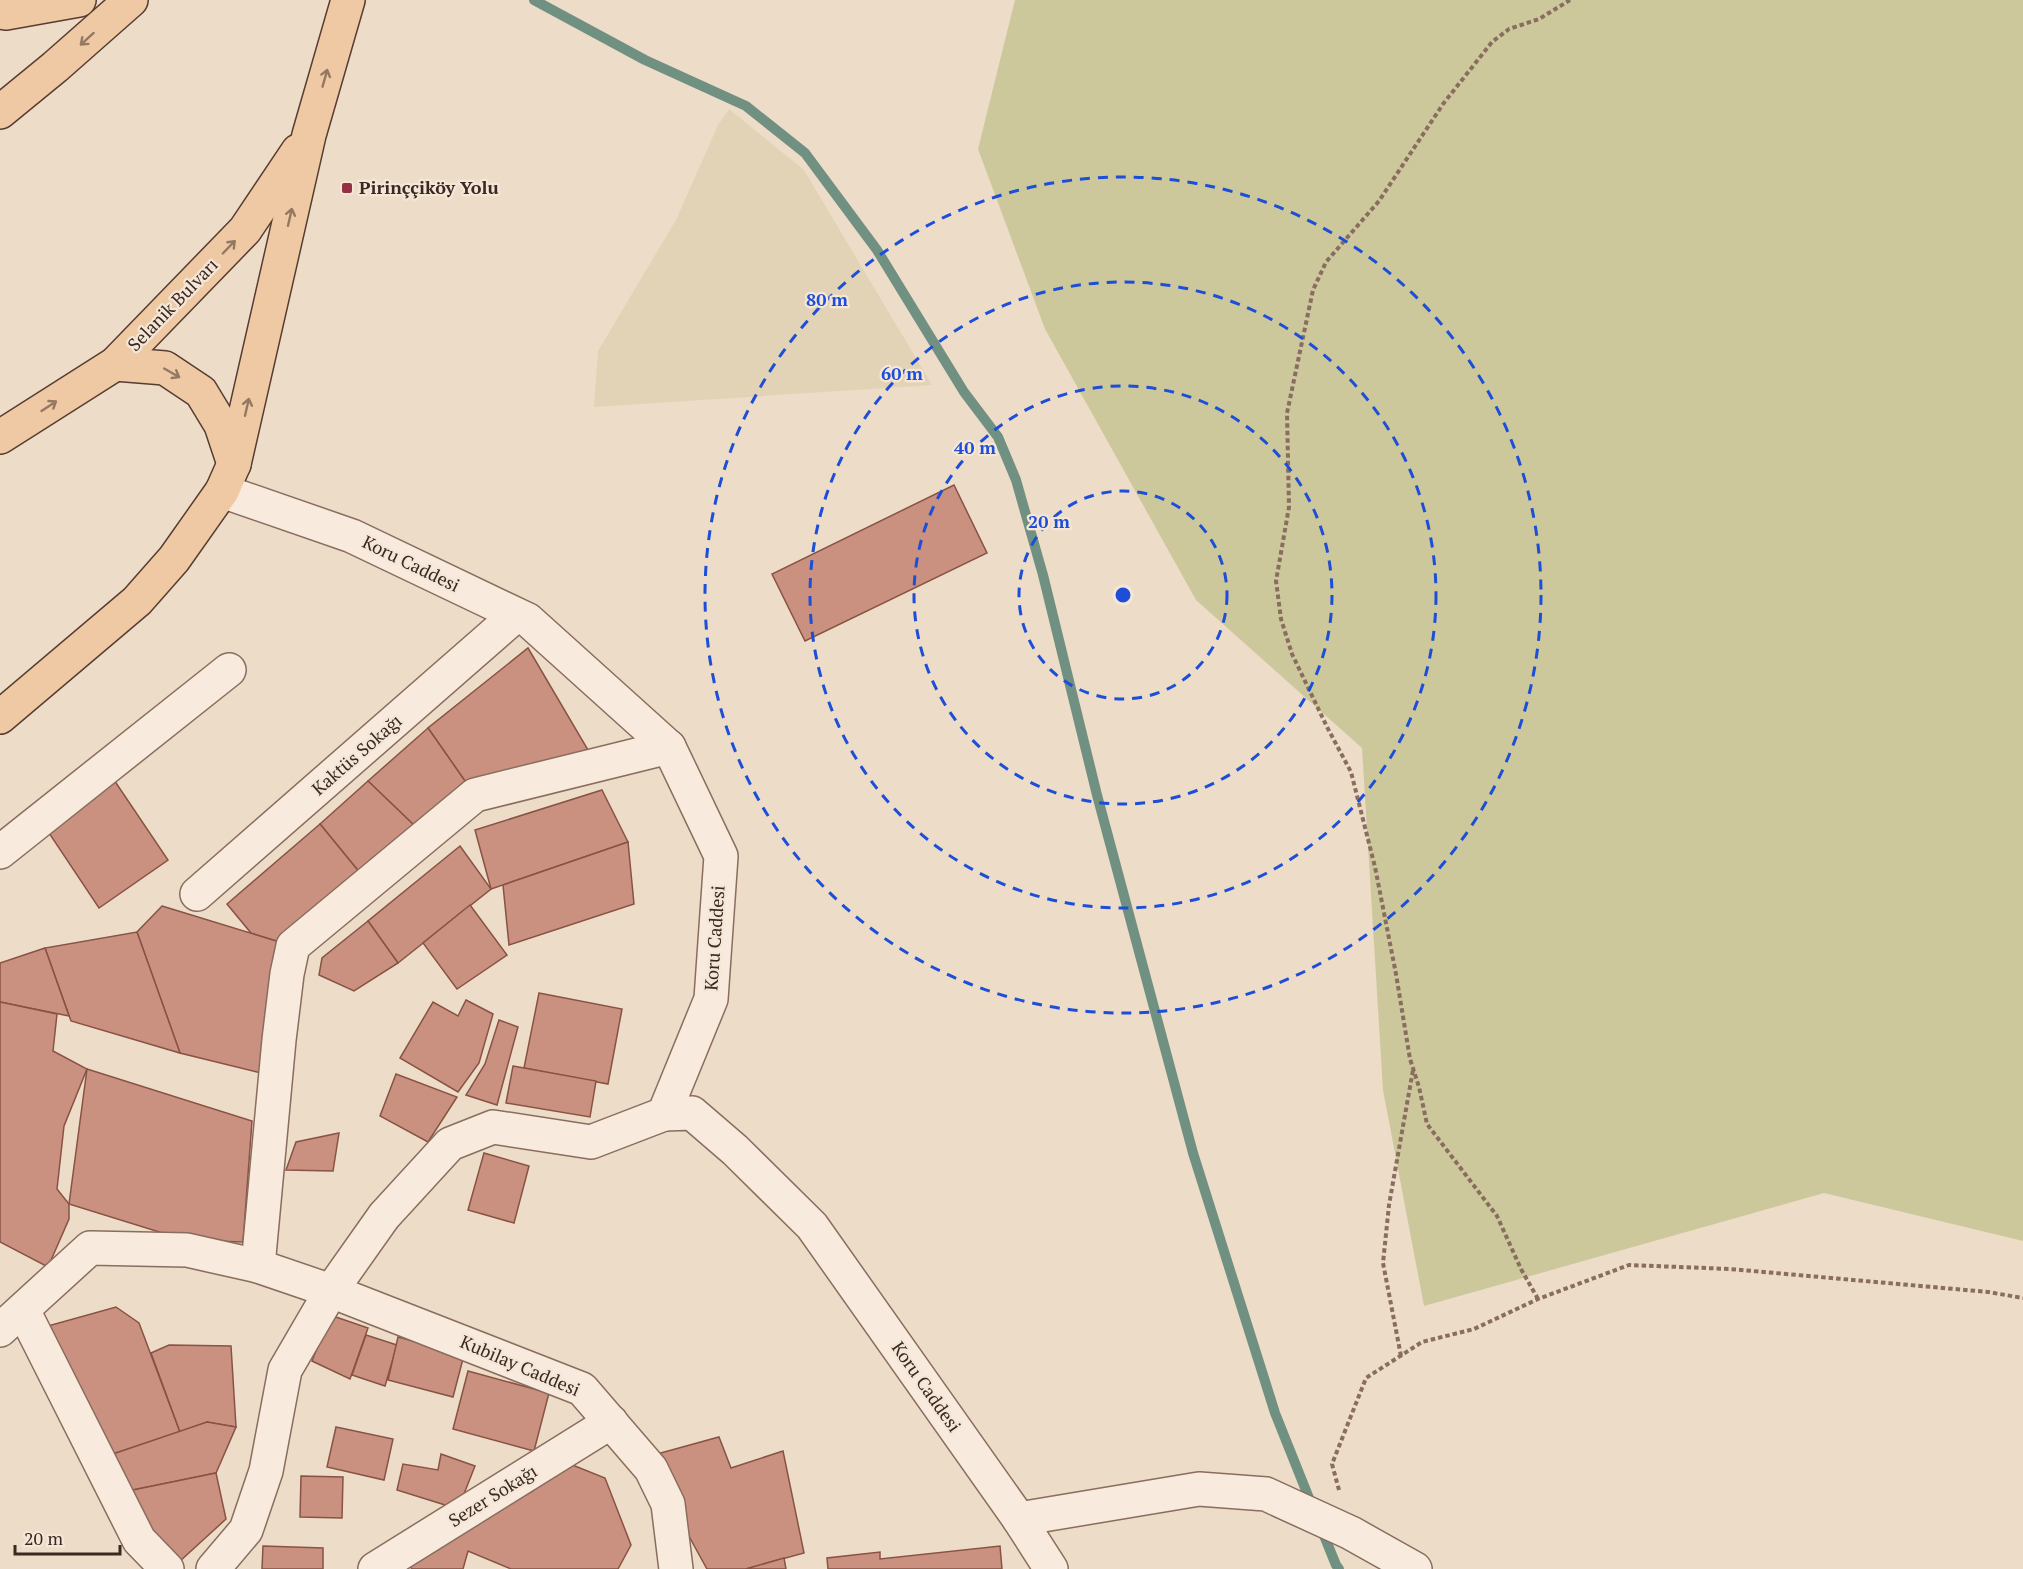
<svg xmlns="http://www.w3.org/2000/svg" width="2023" height="1569" viewBox="0 0 2023 1569" font-family="'PT Serif',serif">
  <style>
    .farmland { fill: #e3d3b6 }
    .green { fill: #ccc89c }
    .lines { fill: none; stroke-linecap: round; stroke-linejoin: round }
    .stream { stroke: #709082; stroke-width: 10 }
    .building { fill: #ca9180; stroke: #885344; stroke-width: 1.5 }
    .minor-casing { stroke: #896d5e; stroke-width: 36 }
    .major-casing { stroke: #573c31; stroke-width: 36 }
    .path { stroke: #896d5e; stroke-width: 4; stroke-dasharray: 4.5 3; stroke-linecap: butt }
    .minor { stroke: #f8eadc; stroke-width: 33 }
    .major { stroke: #eec9a3; stroke-width: 33 }
    .oneway { stroke: #947862 }
    .ring { fill: none; stroke: #1d4ed8; stroke-width: 3; stroke-dasharray: 10 8 }
    .poi-dot { fill: #963043; stroke: #f5e7d8; stroke-width: 2 }
    .labels { text-anchor: middle; stroke-width: 4.5; stroke-linejoin: round; paint-order: stroke }
    .poi-label { font-size: 18px; font-weight: bold; fill: #3a2821; stroke: #f5e7d8; text-anchor: start }
    .street-label { font-size: 18px; fill: #3a2821; stroke: #f5e7d8 }
    .centre { fill: #1d4ed8; stroke: #f5e7d8; stroke-width: 3 }
    .ring-label { font-size: 18px; text-anchor: middle; font-weight: bold; fill: #1d4ed8; stroke: #f5e7d8; stroke-width: 4.5; stroke-linejoin: round; paint-order: stroke }
  </style>
  <rect width="100%" height="100%" fill="#eddcc8"/>
  <path class="farmland" d="M729 109 804 170 932 385 594 407 598 351 676 220 718 125Z"/>
  <path class="green" d="M1015 0H2023V1241L1824 1193 1424 1306 1383 1090 1362 748 1196 600 1045 329 978 149Z"/>
  <g class="lines">
    <g class="stream">
      <path d="M534 0 645 60 746 106 805 153 877 250 964 392 998 437 1016 480 1043 575 1097 795 1193 1153 1275 1413 1313 1508"/>
      <path d="M1321 1528 1336 1565 1339 1569"/>
    </g>
  </g>
  <g class="building">
    <path d="M954 485 987 553 805 641 772 574Z"/>
    <path d="M528 648 591 755 472 791 428 728Z"/>
    <path d="M428 728 472 791 418 829 368 781Z"/>
    <path d="M110 774 168 860 99 908 41 821Z"/>
    <path d="M368 781 418 829 365 879 320 824Z"/>
    <path d="M602 790 628 842 491 889 475 830Z"/>
    <path d="M320 824 365 879 286 944 251 933 227 904Z"/>
    <path d="M628 842 634 904 509 945 503 885Z"/>
    <path d="M460 846 491 889 398 963 368 921Z"/>
    <path d="M470 905 507 955 457 989 423 943Z"/>
    <path d="M162 906 286 944 265 1074 180 1053 137 932Z"/>
    <path d="M368 921 398 963 354 991 319 975 322 958Z"/>
    <path d="M137 932 180 1053 71 1021 45 948Z"/>
    <path d="M45 948 69 1016 0 1002V963Z"/>
    <path d="M539 993 622 1009 608 1084 524 1068Z"/>
    <path d="M466 1000 493 1014 479 1063 458 1092 400 1058 433 1002 458 1016Z"/>
    <path d="M0 1002 57 1014 53 1051 87 1069 64 1126 57 1189 69 1204V1219L48 1267 0 1242Z"/>
    <path d="M499 1020 518 1027 497 1105 466 1095 485 1064Z"/>
    <path d="M513 1066 596 1081 590 1117 506 1103Z"/>
    <path d="M87 1069 252 1121 243 1242 185 1240 69 1204Z"/>
    <path d="M396 1074 457 1097 428 1142 380 1116Z"/>
    <path d="M339 1133 333 1171 286 1170 296 1142Z"/>
    <path d="M484 1153 529 1166 514 1223 468 1210Z"/>
    <path d="M116 1307 139 1323 180 1432 107 1456 48 1326Z"/>
    <path d="M330 1315 368 1328 350 1379 312 1361Z"/>
    <path d="M366 1335 397 1345 385 1386 352 1375Z"/>
    <path d="M398 1337 464 1355 453 1397 388 1380Z"/>
    <path d="M169 1345 231 1346 236 1427 207 1422 180 1432 151 1353Z"/>
    <path d="M468 1371 549 1393 534 1451 453 1429Z"/>
    <path d="M207 1422 236 1427 216 1473 123 1492 107 1456Z"/>
    <path d="M336 1427 393 1439 384 1480 327 1467Z"/>
    <path d="M719 1437 731 1468 783 1451 804 1553 746 1569H707L685 1529 657 1454Z"/>
    <path d="M441 1454 475 1466 458 1509 397 1490 403 1464 438 1470Z"/>
    <path d="M565 1462 605 1478 631 1545 618 1569H511L468 1551 463 1569H412L409 1565 441 1539 533 1491Z"/>
    <path d="M216 1473 226 1519 179 1562 147 1533 123 1492Z"/>
    <path d="M301 1476 343 1477 342 1518 300 1517Z"/>
    <path d="M263 1546 323 1548V1569H262Z"/>
    <path d="M1000 1546 1002 1569H828L827 1558 880 1552V1559Z"/>
    <path d="M784 1558 786 1569H746Z"/>
  </g>
  <g class="lines">
    <defs>
      <g id="minor">
        <path d="M222 491 352 536 528 620 669 747 721 856 711 999 664 1114 692 1113 735 1150 812 1226 1019 1519 1051 1569"/>
        <path d="M0 852 229 670"/>
        <path d="M197 894 516 615"/>
        <path d="M258 1266 279 1040 287 974 293 946 475 795 669 747"/>
        <path d="M23 1310 139 1540 167 1569"/>
        <path d="M0 1330 90 1248 187 1250 258 1266 331 1291 384 1216 450 1144 493 1127 591 1142 664 1114"/>
        <path d="M1019 1519 1199 1489 1266 1494 1351 1533 1415 1569"/>
        <path d="M213 1569 246 1530 266 1471 285 1370 331 1291 582 1389 651 1469 668 1504 676 1569"/>
        <path d="M375 1569 611 1422"/>
      </g>
      <g id="major">
        <path d="M0 12 6 13 79 0"/>
        <path d="M0 112 55 67 131 0"/>
        <path d="M115 364 165 368 201 392 221 425 234 464"/>
        <path d="M0 437 115 364 245 230 298 151"/>
        <path d="M0 717 137 601 174 559 222 491 234 464 309 135 348 0"/>
      </g>
    </defs>
    <use href="#minor" class="minor-casing"/>
    <use href="#major" class="major-casing"/>
    <g class="path">
      <path d="M1538 1299 1521 1269 1497 1216 1427 1124 1419 1087 1410 1059 1396 974 1375 867 1351 772 1327 727 1292 654 1281 619 1276 581 1289 507 1287 413 1313 290 1326 262 1379 201 1443 104 1492 42 1509 29 1539 19 1570 0"/>
      <path d="M1401 1356 1383 1263 1389 1205 1413 1070"/>
      <path d="M1339 1490 1332 1464 1366 1378 1422 1342 1474 1329 1538 1299 1629 1265 1730 1269 1988 1292 2023 1298"/>
    </g>
    <use href="#minor" class="minor"/>
    <use href="#major" class="major"/>
  </g>
  <defs><path id="oneway-shaft" d="M-6 0H5M1.5-3L5.5 0L1.5 3" fill="none" stroke-width="1.6" stroke-linecap="round" stroke-linejoin="round" transform="scale(1.5)"/></defs>
  <g class="oneway">
    <use href="#oneway-shaft" transform="translate(87 39) rotate(138)"/>
    <use href="#oneway-shaft" transform="translate(325 78) rotate(-74)"/>
    <use href="#oneway-shaft" transform="translate(290 217) rotate(-77)"/>
    <use href="#oneway-shaft" transform="translate(229 247) rotate(-46)"/>
    <use href="#oneway-shaft" transform="translate(172 373) rotate(30)"/>
    <use href="#oneway-shaft" transform="translate(49 406) rotate(-33)"/>
    <use href="#oneway-shaft" transform="translate(247 407) rotate(-77)"/>
  </g>
  <g class="ring">
    <circle cx="1123" cy="595" r="104"/>
    <circle cx="1123" cy="595" r="209"/>
    <circle cx="1123" cy="595" r="313"/>
    <circle cx="1123" cy="595" r="418"/>
  </g>
  <rect class="poi-dot" x="341" y="182" width="12" height="12" rx="3"/>
  <g class="labels">
    <g class="poi-label">
      <text x="359" y="194">Pirinççiköy Yolu</text>
    </g>
    <g class="street-label">
      <text transform="translate(173 305) rotate(-46)" y="6">Selanik Bulvarı</text>
      <text transform="translate(411 564) rotate(26)" y="6">Koru Caddesi</text>
      <text transform="translate(357 755) rotate(-41)" y="6">Kaktüs Sokağı</text>
      <text transform="translate(715 938) rotate(-86)" y="6">Koru Caddesi</text>
      <text transform="translate(520 1366) rotate(23)" y="6">Kubilay Caddesi</text>
      <text transform="translate(926 1387) rotate(55)" y="6">Koru Caddesi</text>
      <text transform="translate(493 1496) rotate(-32)" y="6">Sezer Sokağı</text>
    </g>
  </g>
  <circle cx="1123" cy="595" r="9" class="centre"/>
  <g class="ring-label">
    <text x="827" y="306">80 m</text>
    <text x="902" y="380">60 m</text>
    <text x="975" y="454">40 m</text>
    <text x="1049" y="528">20 m</text>
  </g>
  <path d="M15 1545v9h105v-9" fill="none" stroke="#3a2821" stroke-width="3"/>
  <text x="24" y="1545" font-size="18" fill="#3a2821" stroke="#f5e7d8" stroke-width="4.5" paint-order="stroke">20 m</text>
</svg>
